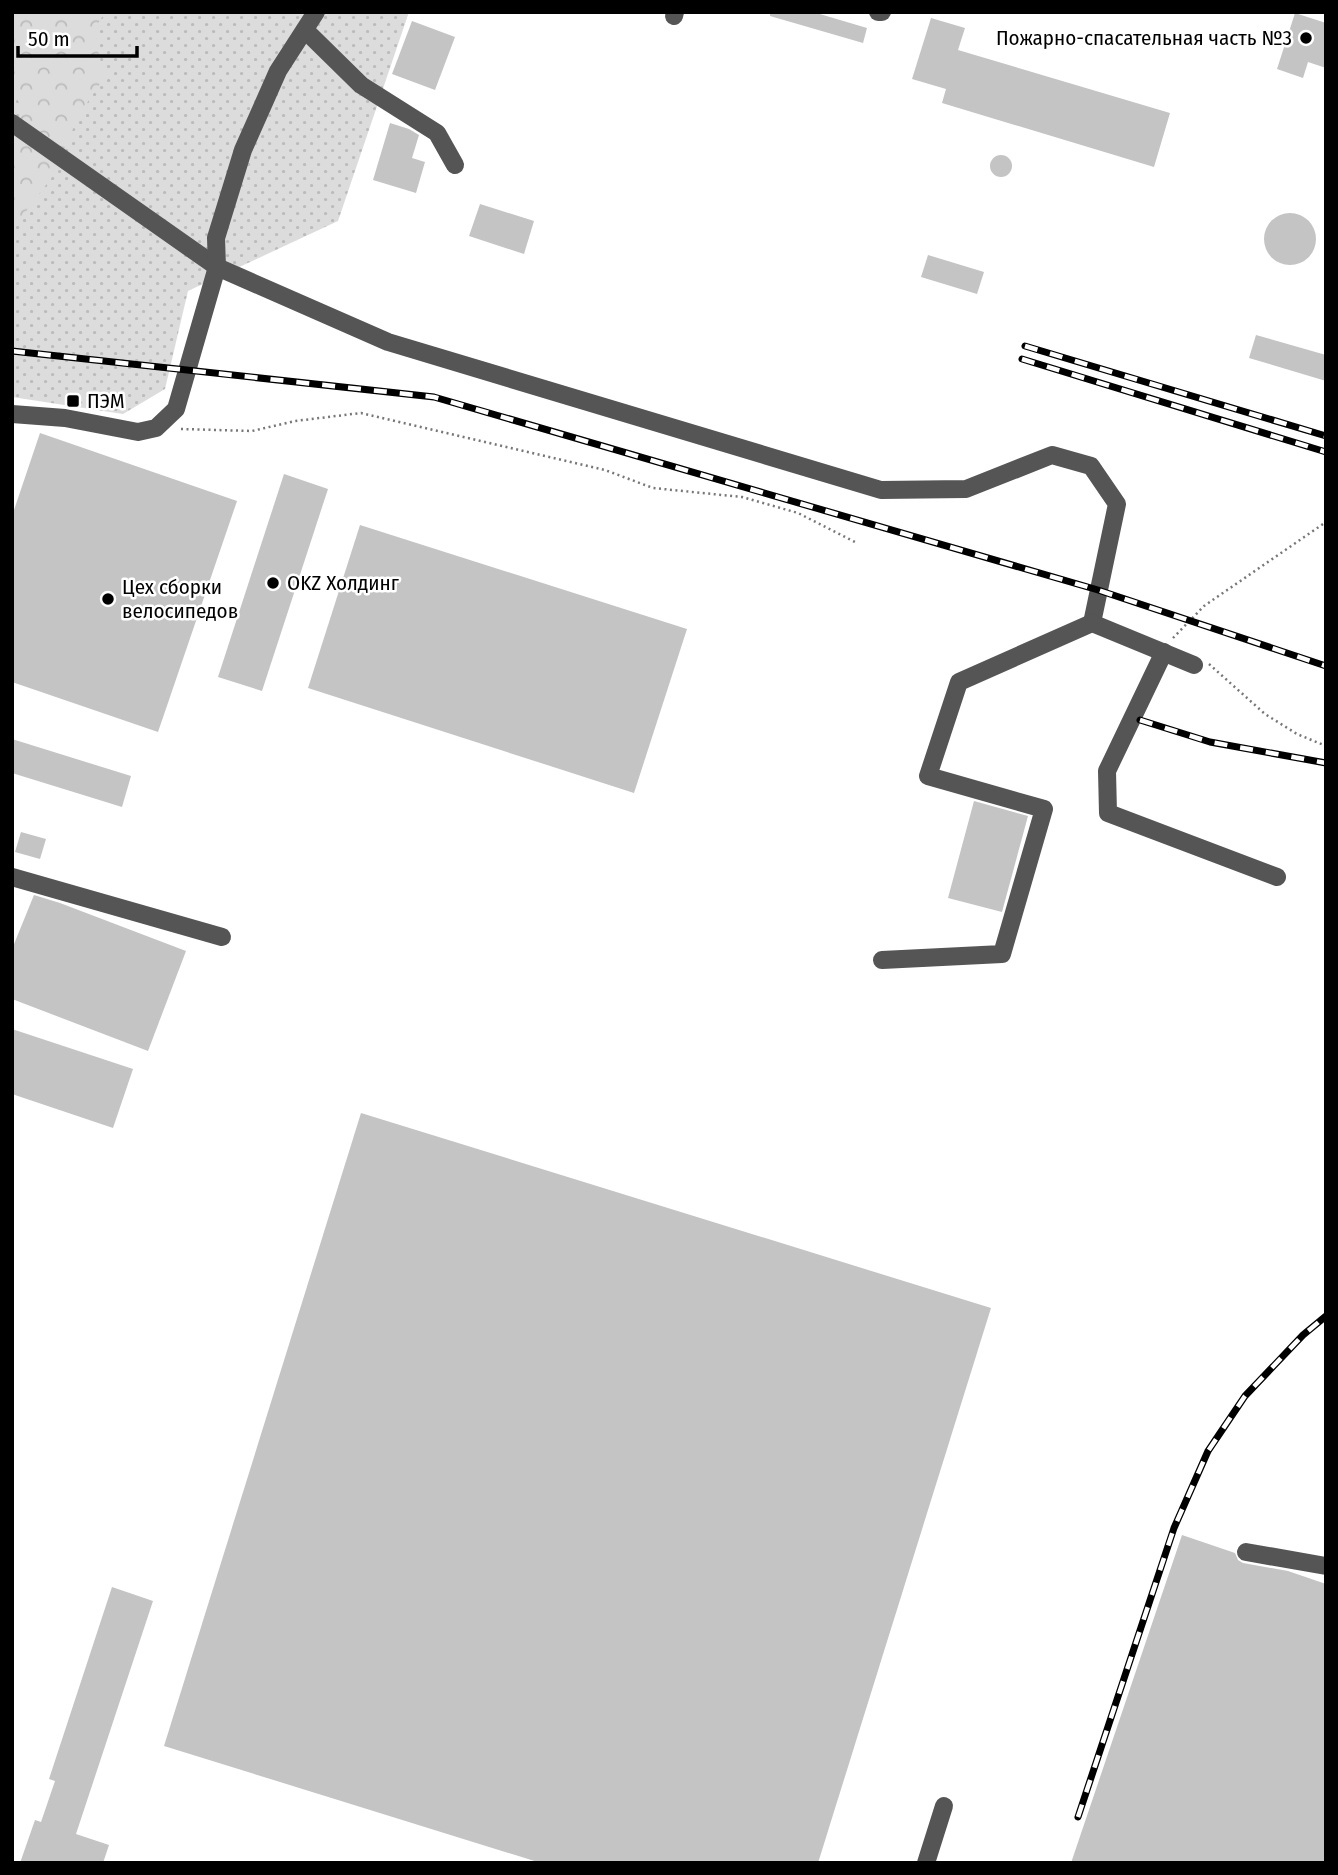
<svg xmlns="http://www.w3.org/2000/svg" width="1338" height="1875" viewBox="0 0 1338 1875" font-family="'Fira Sans Condensed',sans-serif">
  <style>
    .grass { fill: url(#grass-dots) }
    .forest { fill: url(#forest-crowns) }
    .building { fill: #c4c4c4 }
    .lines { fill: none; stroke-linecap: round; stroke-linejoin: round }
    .path { stroke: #777; stroke-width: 2.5; stroke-dasharray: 2 3.5; stroke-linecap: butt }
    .minor { stroke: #555; stroke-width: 18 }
    .rail-casing { stroke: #000; stroke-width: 7 }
    .rail { stroke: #fff; stroke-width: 4.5; stroke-dasharray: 13; stroke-linecap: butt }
    .poi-dot { fill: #000; stroke: #fff; stroke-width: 2.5 }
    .labels { text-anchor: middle; stroke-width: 5; stroke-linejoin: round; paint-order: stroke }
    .poi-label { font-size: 21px; fill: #000; stroke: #fff; text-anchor: start }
  </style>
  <defs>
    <pattern id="grass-dots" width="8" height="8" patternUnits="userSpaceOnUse" patternTransform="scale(1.75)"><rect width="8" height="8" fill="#dcdcdc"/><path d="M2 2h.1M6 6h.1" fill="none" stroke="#bbb" stroke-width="1.8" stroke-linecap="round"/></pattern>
    <pattern id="forest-crowns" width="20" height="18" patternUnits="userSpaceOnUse" patternTransform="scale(1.75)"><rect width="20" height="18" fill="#dcdcdc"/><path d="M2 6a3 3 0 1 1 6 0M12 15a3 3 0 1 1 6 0" fill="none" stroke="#bbb"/></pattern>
  </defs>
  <rect width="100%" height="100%" fill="#fff"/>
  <path class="grass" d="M12 12H409L338 221 188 291 165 389 123 414 12 397Z"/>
  <path class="forest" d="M12 12H109C86 23 100 57 105 76L79 115 52 177 12 230V167L21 107 12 88Z"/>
  <g class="building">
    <path d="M770 12H813L867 28 863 43 770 16Z"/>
    <path d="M1295 13 1326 23V68L1308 62 1303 78 1277 69Z"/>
    <path d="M931 18 965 28 958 50 1170 113 1154 167 942 103 946 89 912 79Z"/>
    <path d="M412 21 455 37 435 90 392 74Z"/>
    <path d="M390 123 409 129 419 135 412 158 425 162 416 193 373 180Z"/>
    <circle cx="1001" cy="166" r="11"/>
    <path d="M480 204 534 221 524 254 469 236Z"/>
    <circle cx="1290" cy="239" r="26"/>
    <path d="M928 255 984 272 977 294 921 277Z"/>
    <path d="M1256 335 1326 355V381L1249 358Z"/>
    <path d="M40 433 237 501 158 732 12 682V516Z"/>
    <path d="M284 474 328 489 262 691 218 677Z"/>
    <path d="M360 525 687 629 634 793 308 688Z"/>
    <path d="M12 739 131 776 122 807 12 773Z"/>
    <path d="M974 801 1028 816 1002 912 948 898Z"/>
    <path d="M21 832 46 839 40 859 15 852Z"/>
    <path d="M34 895 60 903 186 951 148 1051 12 999V949Z"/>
    <path d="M12 1029 133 1069 113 1128 12 1094Z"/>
    <path d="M361 1113 991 1308 818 1863H541L164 1746Z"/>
    <path d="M1182 1535 1235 1553 1238 1560 1243 1563 1288 1571 1326 1584V1863H1071Z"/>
    <path d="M112 1587 153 1601 76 1834 109 1845 103 1863H20L35 1820 41 1822 55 1781 49 1779Z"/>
  </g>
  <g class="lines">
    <g class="path">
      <path d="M181 429 252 431 295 421 361 413 605 470 653 488 742 497 798 513 855 542"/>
      <path d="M1173 638 1204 606 1326 522"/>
      <path d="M1209 664 1265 714 1297 734 1326 746"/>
    </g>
    <g class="minor">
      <path d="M878 12H882"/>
      <path d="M674 16 675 12"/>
      <path d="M305 30 361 85 437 133 455 165"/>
      <path d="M12 123 217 267 388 342 881 490 966 489 1052 455 1091 466 1117 504 1092 623 1194 665"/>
      <path d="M12 414 65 418 138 432 156 428 176 409 217 267 216 238 243 150 278 71 316 12"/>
      <path d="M1164 652 1107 771 1108 813 1277 877"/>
      <path d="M12 877 222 937"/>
      <path d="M882 960 1002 954 1044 809 928 776 959 682 1092 623"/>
      <path d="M1246 1552 1326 1566"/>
      <path d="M926 1863 944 1806"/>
    </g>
    <defs>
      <g id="rail">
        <path d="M1025 346 1326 436"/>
        <path d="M12 351 434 397 1098 590 1326 666"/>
        <path d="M1022 359 1326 452"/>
        <path d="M1140 720 1210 742 1326 763"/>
        <path d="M1078 1817 1174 1528 1208 1451 1245 1396 1303 1335 1326 1316"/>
      </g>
    </defs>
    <use href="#rail" class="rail-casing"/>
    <use href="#rail" class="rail"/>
  </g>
  <g class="poi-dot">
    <circle cx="1306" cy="38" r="7"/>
    <rect x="66" y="394" width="14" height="14" rx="3.5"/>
    <circle cx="273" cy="583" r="7"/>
    <circle cx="108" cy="599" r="7"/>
  </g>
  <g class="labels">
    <g class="poi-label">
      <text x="1292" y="45" text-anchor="end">Пожарно-спасательная часть №3</text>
      <text x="87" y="408">ПЭМ</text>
      <text x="287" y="590">OKZ Холдинг</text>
      <text x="122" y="594">Цех сборки<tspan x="122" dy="24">велосипедов</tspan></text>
    </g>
  </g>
  <rect width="1338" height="1875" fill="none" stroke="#000000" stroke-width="28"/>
  <path d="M18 46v10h119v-10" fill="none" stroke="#000000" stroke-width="3.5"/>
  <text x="28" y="46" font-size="21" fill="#000000" stroke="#ffffff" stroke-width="5" paint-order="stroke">50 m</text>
</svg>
